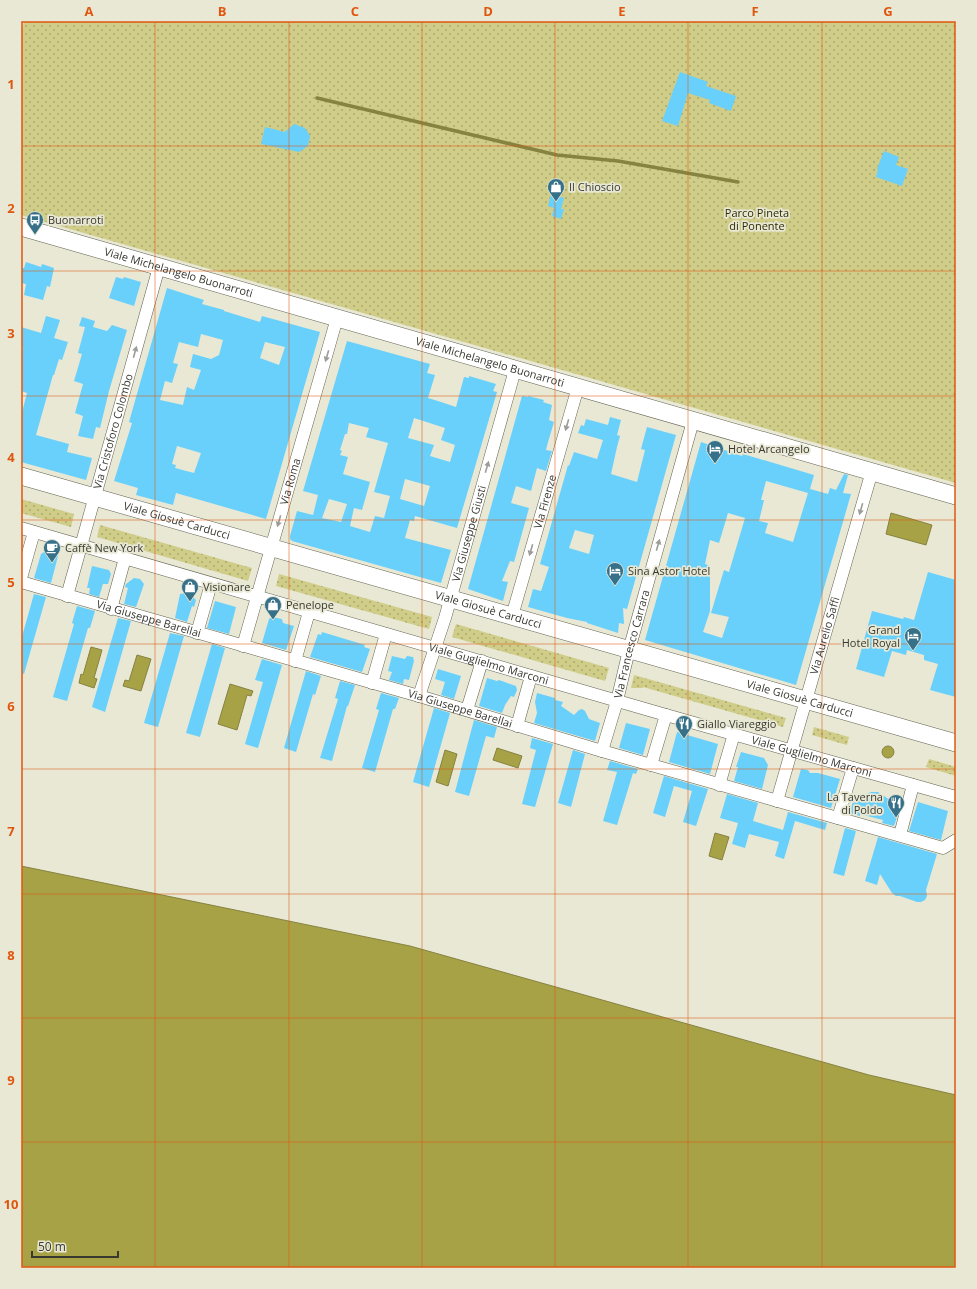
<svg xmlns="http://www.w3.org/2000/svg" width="977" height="1289" viewBox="0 0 977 1289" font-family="'Open Sans',sans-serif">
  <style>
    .grass { fill: url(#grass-dots) }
    .water { fill: #a7a246; stroke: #868240 }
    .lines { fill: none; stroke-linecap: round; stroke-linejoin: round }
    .stream { stroke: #868240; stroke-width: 3.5 }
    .building { fill: #69d0fc; fill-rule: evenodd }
    .street-casing { stroke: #626251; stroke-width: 13 }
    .secondary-casing { stroke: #626251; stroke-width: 18 }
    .street { stroke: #fff; stroke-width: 12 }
    .secondary { stroke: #fff; stroke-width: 17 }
    .oneway { fill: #9c9c98 }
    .grid { fill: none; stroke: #df570e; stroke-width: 1; stroke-opacity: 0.55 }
    .labels { text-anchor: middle; stroke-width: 3.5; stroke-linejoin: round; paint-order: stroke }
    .poi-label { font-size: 11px; fill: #383831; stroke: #e8e8d4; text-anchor: start }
    .park-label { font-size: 11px; fill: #2e2c03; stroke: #e8e8d4 }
    .street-label { font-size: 11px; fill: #383831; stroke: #e8e8d4 }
    .neatline { fill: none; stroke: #df570e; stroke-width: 1.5 }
    .grid-label { font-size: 13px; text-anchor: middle; font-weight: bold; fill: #df570e }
  </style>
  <defs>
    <pattern id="grass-dots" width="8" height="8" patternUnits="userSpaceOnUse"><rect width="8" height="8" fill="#d0cd89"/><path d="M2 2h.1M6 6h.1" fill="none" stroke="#aaa771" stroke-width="1.8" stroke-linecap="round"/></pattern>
  </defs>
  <rect width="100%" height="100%" fill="#e8e8d4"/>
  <g class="grass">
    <path d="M24 21H956V483L21 215V35Z"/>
    <path d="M21 499 74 514 71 527 21 513Z"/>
    <path d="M100 525 252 568 248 581 97 537Z"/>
    <path d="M279 574 432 617 429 629 276 586Z"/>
    <path d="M456 624 609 668 605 681 452 637Z"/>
    <path d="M634 675 786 718 783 727 643 687V688H631Z"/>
    <path d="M814 727 849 737 847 745 812 735Z"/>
    <path d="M929 759 956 767V776L926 767Z"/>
  </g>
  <g class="water">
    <path d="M891 513 932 525 926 545 886 534Z"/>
    <path d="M91 647 102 650 94 678 97 679 94 688 79 683 81 674 83 675Z"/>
    <path d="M137 655 151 659 141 691 123 686 125 680 129 681Z"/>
    <path d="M230 684 253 691 251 696 247 695 237 730 218 724Z"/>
    <circle cx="888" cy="752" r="6"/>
    <path d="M497 748 522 756 518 768 493 760Z"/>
    <path d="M445 750 457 754 448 786 436 782Z"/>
    <path d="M715 833 729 837 722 860 709 856Z"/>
    <path d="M21 866 410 946 869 1075 956 1095V1268H21Z"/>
  </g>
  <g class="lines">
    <path class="stream" d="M317 98 557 155 618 161 738 182"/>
  </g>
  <g class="building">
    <path d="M680 72 708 82 706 86 736 96 731 111 709 103 710 100 688 93 678 126 662 121Z"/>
    <path d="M294 124 305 128 310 136 308 146 299 152 261 144 265 127 285 132Z"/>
    <path d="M884 151 899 157 896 165 908 169 902 186 876 177 878 169H877Z"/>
    <path d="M551 194 564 198 561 209H564L561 219 552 216 554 208 548 206Z"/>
    <path d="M26 262 41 267 42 264 54 268 50 287 47 286 43 300 24 295 26 284 21 283V268H24Z"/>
    <path d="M116 277 123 279 124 277 141 282 134 306 109 298Z"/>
    <path d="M167 288 204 300 202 304 224 310V311L260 322 262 316 320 332 266 519 176 493 173 505 136 495 138 488 114 481 132 423 129 422ZM201 334 223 340 219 355 211 359 193 354 190 367 201 370 194 390 187 387 183 405 160 400 165 381 172 383 178 364 173 363 179 342 198 347ZM265 342 285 347 279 365 260 358ZM177 446 201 453 194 473 175 468 176 465 172 464Z"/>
    <path d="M46 316 60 320 54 338 68 342 62 360 59 359 54 375H53L36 435 69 444 67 452 92 458 86 480 21 462V416L27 393 21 391V356L23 348 21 347V327L41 333Z"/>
    <path d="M82 317 95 321 93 327 107 331 112 325 127 330 109 391 100 428 96 427 93 439 78 436 83 416 75 413 83 384 74 381 82 354 78 353 85 327 79 326Z"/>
    <path d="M347 341 430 364 427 373 435 375 428 398 441 402 456 407 464 377 469 378V376L496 384 493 391 497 392 457 528 415 516 414 521 410 520 405 538 451 550 441 583 292 541 290 539V536L297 511 313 515 318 495 303 491ZM414 418 445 428 441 440 455 445 450 462 430 456 434 445 408 438ZM349 423 369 428 366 437 388 443 374 492 390 496 384 518 375 516 370 532 350 526 354 508 362 510 370 482 343 474 348 457 340 455 342 451 340 450 345 434H347ZM405 479 430 486 424 506 400 499ZM329 499 347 504 341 522 322 518Z"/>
    <path d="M522 396 528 397V396L544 400 543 402 552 405 549 420 554 422 548 442 546 450 552 451 546 471 537 468 531 491 516 486 511 503 529 508 514 562 510 561 502 581 508 582 503 601 468 589Z"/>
    <path d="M610 417 621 420 617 435 620 436 617 447 611 474 637 482 645 450 641 449 647 427 676 435 627 609 623 608 624 624 619 623 618 633 587 623V622L567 618 528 607 533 589 541 591 549 567 540 564 568 465 569 466 574 452 597 459 603 440 578 433 581 425 584 426 586 419 608 425ZM575 530 594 535 589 554 569 548Z"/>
    <path d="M701 442 742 456 743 454 814 475 810 489 828 494 830 488 836 490 844 474 848 475 843 493 851 494 796 685 645 640ZM766 481 808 493 793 542 765 533 768 523 759 521 764 500H761ZM728 513 745 518 729 572 724 570 711 613 729 617 722 638 703 632 710 611V566L705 564 710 540 719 543Z"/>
    <path d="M44 552 58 556 51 583 34 578 41 554Z"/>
    <path d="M92 566 109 570 111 574 108 584H103L99 597 89 594 90 588H87Z"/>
    <path d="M928 572 956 580V697L930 690 938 664 924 660V655L907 650 906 655 892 651 884 677 856 669 872 611 903 619 904 617 914 620Z"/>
    <path d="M134 578 140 579 144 584 136 607 124 604 128 588 125 587 126 584Z"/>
    <path d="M185 593 190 594 196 600 194 607 192 606 187 622 175 618 180 594Z"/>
    <path d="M34 594 46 597 24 674 21 673V640Z"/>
    <path d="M215 601 236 607 229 634 207 628Z"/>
    <path d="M77 606 95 611 90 628H88L67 701 53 697 74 624 72 623Z"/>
    <path d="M272 617 282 619 283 623 294 626 286 650 262 643 269 619Z"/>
    <path d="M118 618 131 621 105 712 92 707Z"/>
    <path d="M322 632 365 645 364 647 370 649 362 672 310 657 318 634 321 635Z"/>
    <path d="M170 633 184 636 158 727 144 723Z"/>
    <path d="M212 644 225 648 200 737 186 733Z"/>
    <path d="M392 656 405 659 407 656 413 657 414 661 409 680 404 679 403 684 389 680 392 672 388 671Z"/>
    <path d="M262 659 282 665 258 748 245 744 263 682 255 680Z"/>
    <path d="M438 669 461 676 454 699 441 695 445 682 435 679Z"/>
    <path d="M306 671 321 676 315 695 313 694 296 752 284 748Z"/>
    <path d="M487 678 497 681 499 680 516 686 517 690 514 697 511 696 505 705 502 713 479 706Z"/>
    <path d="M340 681 355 685 348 706H347L332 761 320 758 338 699 335 698Z"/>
    <path d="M381 693 399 698 395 709H393L375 772 362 768 379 710 376 709Z"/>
    <path d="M537 693 555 698V700L563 702 561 706 574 715 579 710 582 709 585 711 589 719 600 723 595 741 534 723 537 713 535 702Z"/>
    <path d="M434 708 450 713 429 787 413 782Z"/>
    <path d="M474 720 497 727 494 738 486 736 469 796 455 792Z"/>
    <path d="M626 723 650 729 643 755 619 748Z"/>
    <path d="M677 732 718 744 710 774 669 762Z"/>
    <path d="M532 738 553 744 535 807 522 804 536 750 530 748Z"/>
    <path d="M573 750 585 754 571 807 558 803Z"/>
    <path d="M741 752 764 758 768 765 762 789 734 781 738 767H736Z"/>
    <path d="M610 761 638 769 636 774 633 773 617 825 603 821 617 772 607 770Z"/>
    <path d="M801 769 808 770 810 773H818L840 779 831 808 793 797Z"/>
    <path d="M664 776 708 789 696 826 683 822 692 791 674 786 665 817 653 813Z"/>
    <path d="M871 792H878L890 800 892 806V812L898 814 894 826 882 823 883 820 860 814V816L849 813 853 802 857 803 861 796Z"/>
    <path d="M727 794 758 803 753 821 783 830 788 812 827 823 825 830 795 821 784 859 775 856 779 842 749 834 745 848 732 844 738 823 720 818Z"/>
    <path d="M918 802 948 811 941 840 909 831Z"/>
    <path d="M845 828 856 831 844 876 833 873Z"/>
    <path d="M878 837 937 854 926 890 927 896 925 900 921 902H917L900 896H896L892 893 880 874 877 885 865 881Z"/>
  </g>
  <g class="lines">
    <defs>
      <g id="street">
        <path id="s1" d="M21 528 666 715 956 797"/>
        <path d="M21 578 34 532"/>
        <path id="s2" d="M21 582 419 696 602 751 943 848 956 840"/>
        <path id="s3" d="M67 596 159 267"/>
        <path d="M111 609 125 558"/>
        <path id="s4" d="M512 616 578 387"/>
        <path d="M197 633 211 584"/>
        <path id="s5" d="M243 646 337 318"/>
        <path d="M295 661 309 612"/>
        <path d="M372 683 386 634"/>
        <path id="s6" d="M419 696 445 618 515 370"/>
        <path d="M467 710 482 661"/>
        <path d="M517 726 531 676"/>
        <path id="s7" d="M602 751 617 701 629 650 693 421"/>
        <path d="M651 765 666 715"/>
        <path d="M719 785 734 734"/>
        <path id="s8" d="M777 801 872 471"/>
        <path d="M838 818 853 768"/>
        <path d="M900 835 913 785"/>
      </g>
      <g id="secondary">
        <path id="s9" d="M21 227 956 496"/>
        <path id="s10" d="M21 476 956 743"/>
      </g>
    </defs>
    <use href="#street" class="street-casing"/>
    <use href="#secondary" class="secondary-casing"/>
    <use href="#street" class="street"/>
    <use href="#secondary" class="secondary"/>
  </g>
  <defs><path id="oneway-solid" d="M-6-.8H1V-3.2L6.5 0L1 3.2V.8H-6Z"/></defs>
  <g class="oneway">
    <use href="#oneway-solid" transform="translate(135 352) rotate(-75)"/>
    <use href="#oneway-solid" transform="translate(327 356) rotate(106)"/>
    <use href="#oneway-solid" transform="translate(567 425) rotate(106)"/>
    <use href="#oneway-solid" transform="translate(487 467) rotate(-74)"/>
    <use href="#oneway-solid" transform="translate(861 509) rotate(106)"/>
    <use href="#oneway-solid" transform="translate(279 521) rotate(106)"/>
    <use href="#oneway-solid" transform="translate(658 545) rotate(-74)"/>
    <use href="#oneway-solid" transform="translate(531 550) rotate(106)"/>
  </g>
  <path class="grid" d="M155 21V1268M289 21V1268M422 21V1268M555 21V1268M688 21V1268M822 21V1268M21 146H956M21 271H956M21 396H956M21 520H956M21 644H956M21 769H956M21 894H956M21 1018H956M21 1142H956"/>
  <defs>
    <symbol id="shop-pin" viewBox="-11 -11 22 30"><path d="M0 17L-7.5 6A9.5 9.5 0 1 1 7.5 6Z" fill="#367089" stroke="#e8e8d4"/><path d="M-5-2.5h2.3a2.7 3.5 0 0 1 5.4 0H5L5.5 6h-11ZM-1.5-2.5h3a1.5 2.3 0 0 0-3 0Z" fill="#fff"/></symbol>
    <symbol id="bus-pin" viewBox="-11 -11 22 30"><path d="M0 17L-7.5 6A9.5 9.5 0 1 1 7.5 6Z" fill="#367089" stroke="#e8e8d4"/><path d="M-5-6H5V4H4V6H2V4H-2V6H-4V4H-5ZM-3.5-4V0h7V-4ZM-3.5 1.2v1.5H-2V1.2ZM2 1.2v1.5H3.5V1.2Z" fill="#fff"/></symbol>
    <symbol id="hotel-pin" viewBox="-11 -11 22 30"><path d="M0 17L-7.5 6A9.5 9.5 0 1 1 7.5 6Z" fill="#367089" stroke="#e8e8d4"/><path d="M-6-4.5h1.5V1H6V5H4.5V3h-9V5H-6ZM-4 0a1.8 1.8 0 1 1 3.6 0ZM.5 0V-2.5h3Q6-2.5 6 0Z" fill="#fff"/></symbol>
    <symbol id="cafe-pin" viewBox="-11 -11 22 30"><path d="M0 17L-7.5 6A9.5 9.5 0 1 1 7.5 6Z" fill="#367089" stroke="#e8e8d4"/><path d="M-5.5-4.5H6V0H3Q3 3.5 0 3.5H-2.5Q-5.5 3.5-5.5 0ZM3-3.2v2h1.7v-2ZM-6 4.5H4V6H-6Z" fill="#fff"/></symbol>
    <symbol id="restaurant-pin" viewBox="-11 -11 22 30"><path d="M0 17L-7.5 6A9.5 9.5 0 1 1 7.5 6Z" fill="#367089" stroke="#e8e8d4"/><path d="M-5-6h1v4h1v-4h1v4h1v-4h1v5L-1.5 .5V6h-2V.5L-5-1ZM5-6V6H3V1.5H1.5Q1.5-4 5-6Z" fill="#fff"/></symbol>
  </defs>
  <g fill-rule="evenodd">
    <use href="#shop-pin" x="546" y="177" width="20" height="27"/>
    <use href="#bus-pin" x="25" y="210" width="20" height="27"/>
    <use href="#hotel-pin" x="705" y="439" width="20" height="27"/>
    <use href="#cafe-pin" x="42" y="538" width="20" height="27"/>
    <use href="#hotel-pin" x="605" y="561" width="20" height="27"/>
    <use href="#shop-pin" x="180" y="577" width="20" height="27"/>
    <use href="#shop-pin" x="263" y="595" width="20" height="27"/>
    <use href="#hotel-pin" x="903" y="626" width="20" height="27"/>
    <use href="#restaurant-pin" x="674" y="714" width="20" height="27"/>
    <use href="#restaurant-pin" x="886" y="793" width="20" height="27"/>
  </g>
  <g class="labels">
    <g class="poi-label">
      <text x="569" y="191">Il Chioscio</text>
      <text x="48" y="224">Buonarroti</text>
      <text x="728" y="453">Hotel Arcangelo</text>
      <text x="65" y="552">Caffè New York</text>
      <text x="628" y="575">Sina Astor Hotel</text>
      <text x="203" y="591">Visionare</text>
      <text x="286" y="609">Penelope</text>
      <text x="900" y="634" text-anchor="end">Grand<tspan x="900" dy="13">Hotel Royal</tspan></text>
      <text x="697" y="728">Giallo Viareggio</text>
      <text x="883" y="801" text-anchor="end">La Taverna<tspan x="883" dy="13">di Poldo</tspan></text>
    </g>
    <g class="park-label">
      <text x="757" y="217">Parco Pineta<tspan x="757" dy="13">di Ponente</tspan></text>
    </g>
    <g class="street-label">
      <text dy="4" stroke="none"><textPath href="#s9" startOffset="164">Viale Michelangelo Buonarroti</textPath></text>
      <text dy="4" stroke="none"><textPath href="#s9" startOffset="488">Viale Michelangelo Buonarroti</textPath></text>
      <text dy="4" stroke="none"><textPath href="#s3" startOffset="171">Via Cristoforo Colombo</textPath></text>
      <text dy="4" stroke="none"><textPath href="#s5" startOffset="171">Via Roma</textPath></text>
      <text dy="4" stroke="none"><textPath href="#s4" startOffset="119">Via Firenze</textPath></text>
      <text dy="4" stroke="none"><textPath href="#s10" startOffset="162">Viale Giosuè Carducci</textPath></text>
      <text dy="4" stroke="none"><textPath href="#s6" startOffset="170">Via Giuseppe Giusti</textPath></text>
      <text dy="4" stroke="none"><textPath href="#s10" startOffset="486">Viale Giosuè Carducci</textPath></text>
      <text dy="4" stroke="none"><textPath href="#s2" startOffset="133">Via Giuseppe Barellai</textPath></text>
      <text dy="4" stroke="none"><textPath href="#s8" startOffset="172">Via Aurelio Saffi</textPath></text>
      <text dy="4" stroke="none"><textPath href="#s7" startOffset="111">Via Francesco Carrara</textPath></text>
      <text dy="4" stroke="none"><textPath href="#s1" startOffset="487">Viale Guglielmo Marconi</textPath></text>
      <text dy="4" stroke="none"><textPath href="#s10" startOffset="810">Viale Giosuè Carducci</textPath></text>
      <text dy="4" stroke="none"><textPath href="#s2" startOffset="457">Via Giuseppe Barellai</textPath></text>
      <text dy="4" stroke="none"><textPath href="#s1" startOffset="823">Viale Guglielmo Marconi</textPath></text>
    </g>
  </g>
  <rect width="977" height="1289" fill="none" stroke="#e8e8d4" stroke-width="44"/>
  <path d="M32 1251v6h86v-6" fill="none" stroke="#383831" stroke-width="2"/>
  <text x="38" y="1251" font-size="12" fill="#383831" stroke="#e8e8d4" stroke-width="3" paint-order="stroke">50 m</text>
  <rect x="22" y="22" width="933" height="1245" class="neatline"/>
  <g class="grid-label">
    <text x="89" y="16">A</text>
    <text x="222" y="16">B</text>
    <text x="355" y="16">C</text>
    <text x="488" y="16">D</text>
    <text x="622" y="16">E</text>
    <text x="755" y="16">F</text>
    <text x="888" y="16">G</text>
    <text x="11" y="89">1</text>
    <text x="11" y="213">2</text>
    <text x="11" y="338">3</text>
    <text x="11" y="462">4</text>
    <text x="11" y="587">5</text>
    <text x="11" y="711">6</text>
    <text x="11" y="836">7</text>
    <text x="11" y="960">8</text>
    <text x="11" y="1085">9</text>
    <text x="11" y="1209">10</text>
  </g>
</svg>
